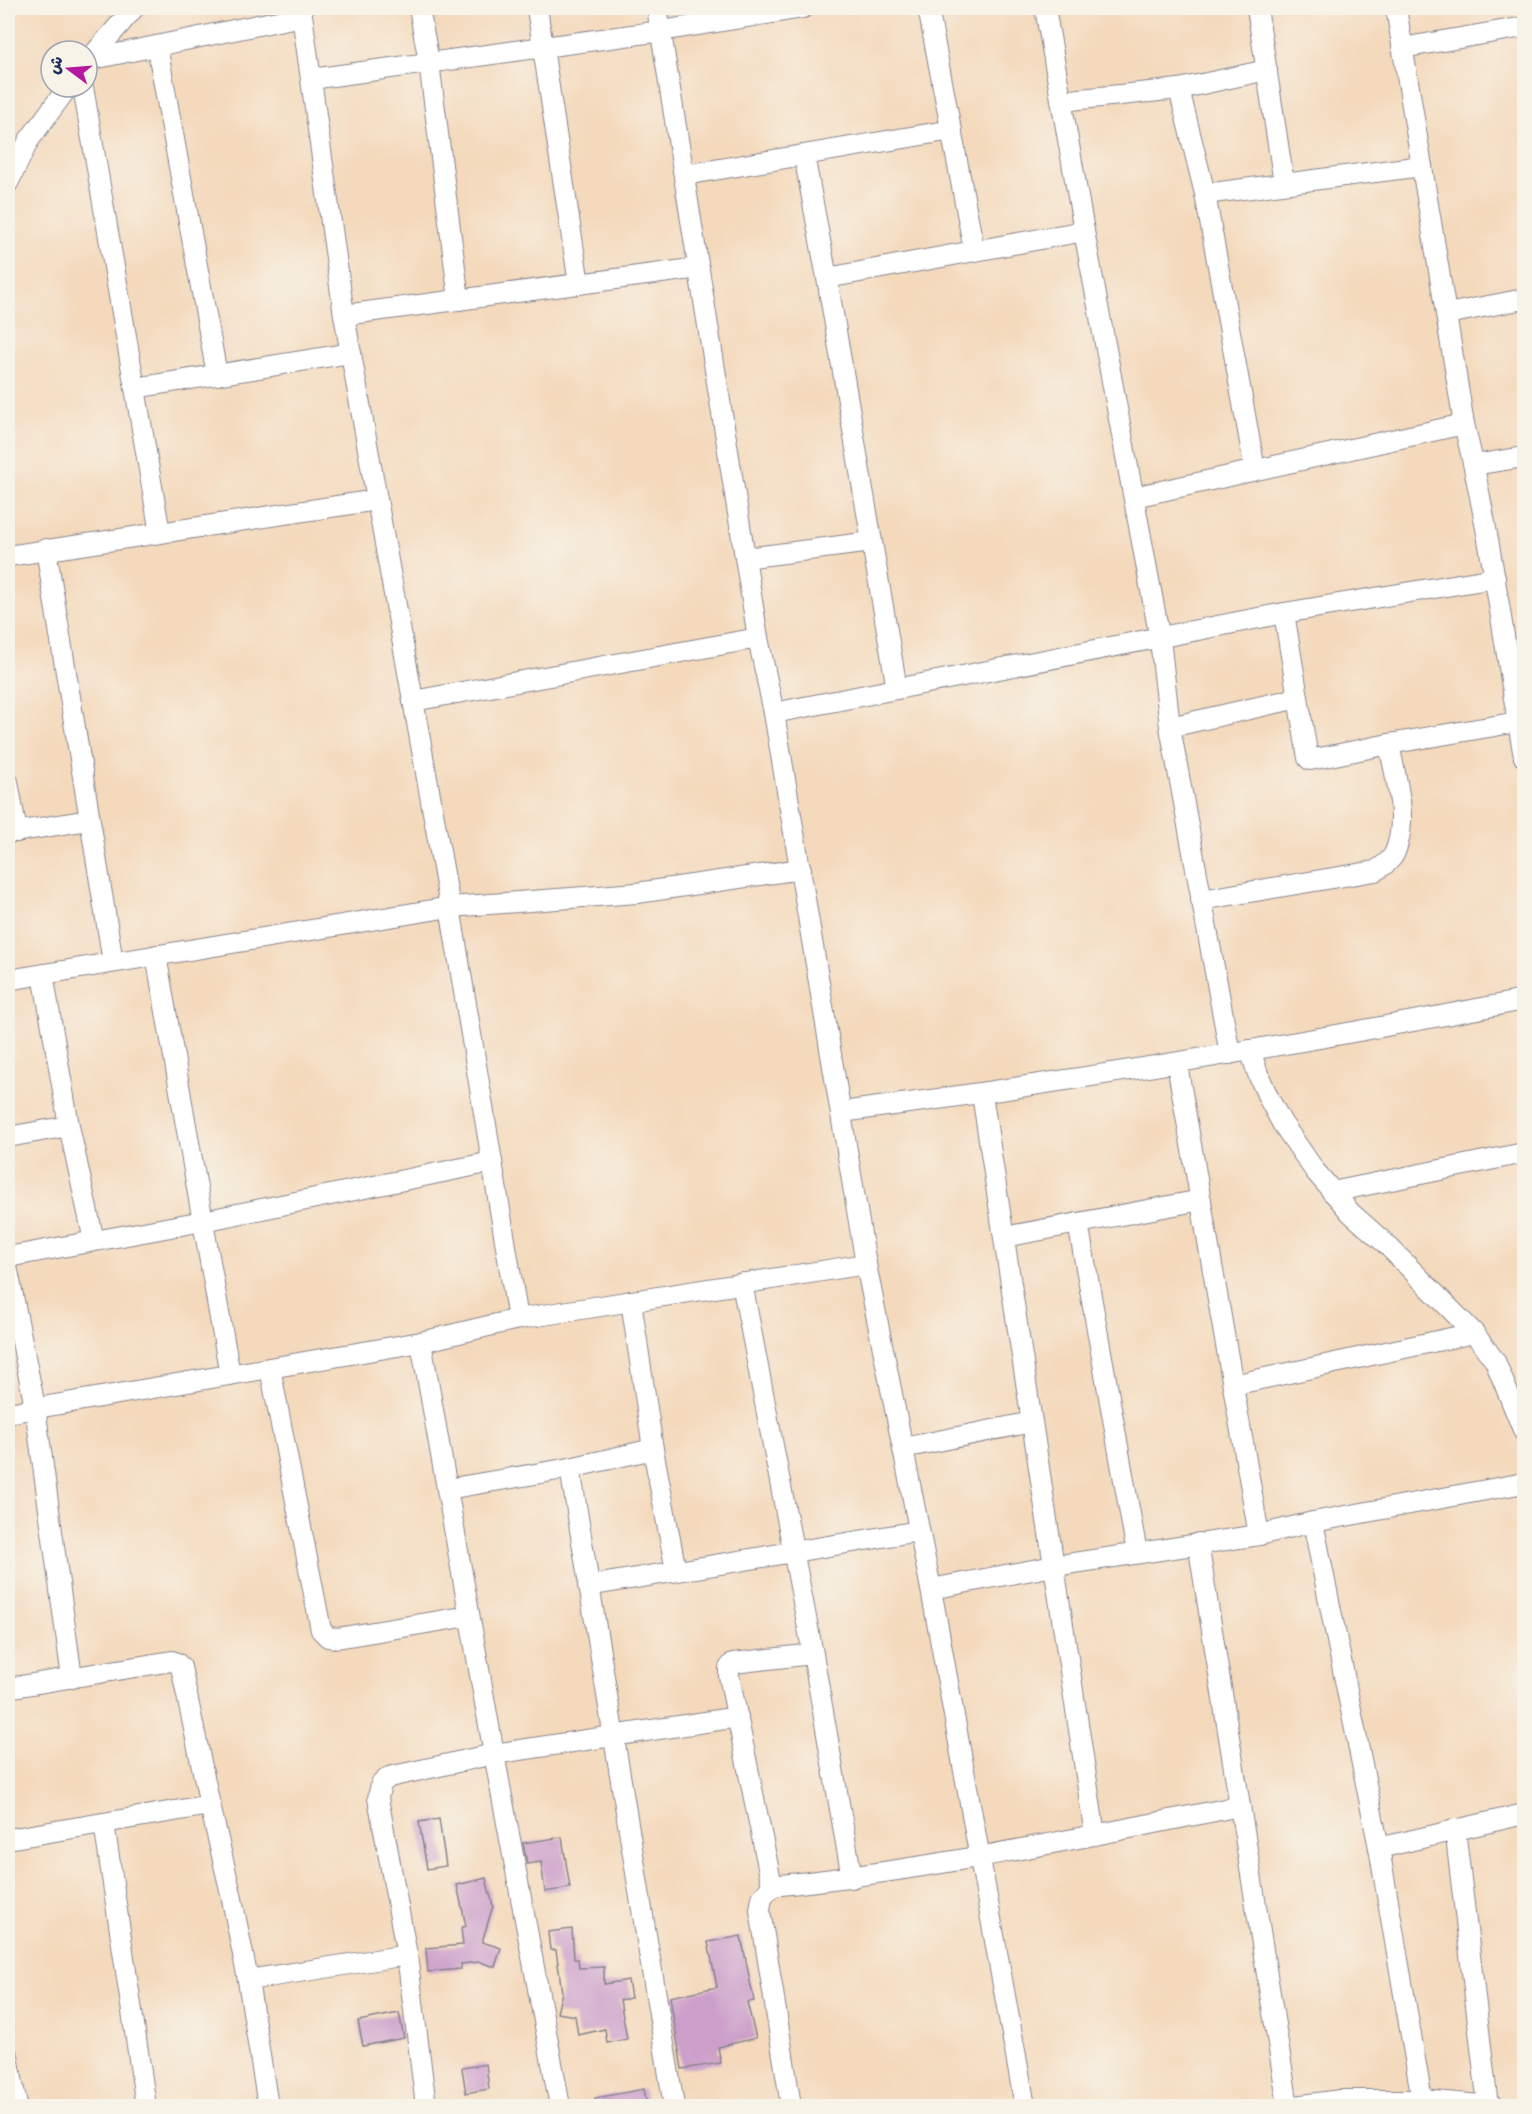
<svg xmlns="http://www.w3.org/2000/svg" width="1532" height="2114" viewBox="0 0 1532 2114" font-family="'Gochi Hand','Playpen Sans Arabic',sans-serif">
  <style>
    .building { fill: #cc9fca }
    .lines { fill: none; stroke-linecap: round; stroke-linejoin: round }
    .minor-casing { stroke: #88848d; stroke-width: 22 }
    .minor { stroke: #fff; stroke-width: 20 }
  </style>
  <rect width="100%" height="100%" fill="#f7f3e8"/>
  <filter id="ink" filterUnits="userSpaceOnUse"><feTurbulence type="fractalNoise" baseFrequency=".0167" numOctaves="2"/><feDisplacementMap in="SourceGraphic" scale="12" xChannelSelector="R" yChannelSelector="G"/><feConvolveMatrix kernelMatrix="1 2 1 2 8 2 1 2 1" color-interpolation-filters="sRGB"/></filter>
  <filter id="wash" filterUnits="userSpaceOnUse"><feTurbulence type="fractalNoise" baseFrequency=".008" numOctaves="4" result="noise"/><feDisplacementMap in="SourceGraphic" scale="24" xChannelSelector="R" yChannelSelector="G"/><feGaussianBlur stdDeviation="1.35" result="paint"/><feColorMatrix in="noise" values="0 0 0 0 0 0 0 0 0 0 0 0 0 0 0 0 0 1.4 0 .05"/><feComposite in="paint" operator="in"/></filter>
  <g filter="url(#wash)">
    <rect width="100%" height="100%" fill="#f4d9bc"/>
    <g id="blocks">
      <g class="building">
        <path d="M439 1819 446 1866 427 1869 419 1822Z"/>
        <path d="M562 1837 570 1888 545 1892 541 1862 527 1864 523 1843Z"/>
        <path d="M486 1878 493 1906 482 1942 501 1948 495 1967 480 1962 461 1964V1969L428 1972 426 1948 463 1945 461 1928 466 1926 457 1885Z"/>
        <path d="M572 1929 574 1959H578L579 1968 604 1967V1984L628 1980 631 1998 620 2000 627 2039 607 2043 605 2029 578 2035 575 2016 557 2013 562 1992 556 1950H550L548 1932Z"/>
        <path d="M741 1936 754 2001 747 2002 756 2038 718 2047 721 2063 682 2069 670 1997 717 1987 708 1942Z"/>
        <path d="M399 2013 404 2038 363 2046 358 2021Z"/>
        <path d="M486 2064 489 2089 466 2093 462 2068Z"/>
        <path d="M644 2089 647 2106H596L595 2098Z"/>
      </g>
    </g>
  </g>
  <g filter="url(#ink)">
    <use href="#blocks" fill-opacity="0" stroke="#88848d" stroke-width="1.5"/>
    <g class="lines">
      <defs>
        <g id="minor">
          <path d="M301 8 344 315 450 907 518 1319"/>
          <path d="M419 8 429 62 459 300"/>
          <path d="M537 8 579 284"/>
          <path d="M657 8 758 638 774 713 866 1264 931 1589 1025 2106"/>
          <path d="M928 8 974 250"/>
          <path d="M1045 8 1084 231 1160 639 1170 727 1230 1054"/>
          <path d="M1257 8 1284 183"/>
          <path d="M1396 8 1464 424C1491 534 1504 646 1524 757"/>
          <path d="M157 46 217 375"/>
          <path d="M1402 48 1524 27"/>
          <path d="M88 60 302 16"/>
          <path d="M87 62 134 8"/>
          <path d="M311 79 661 31 803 8"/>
          <path d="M83 87 160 533"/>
          <path d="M1179 89 1205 194 1255 470"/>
          <path d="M1061 101 1179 89 1267 70"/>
          <path d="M804 155 827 278 897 689"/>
          <path d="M684 175 952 130"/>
          <path d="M8 183 29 140 68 87"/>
          <path d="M1205 194 1422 166"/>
          <path d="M827 278 1084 231"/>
          <path d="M1447 314 1524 299"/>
          <path d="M344 315 699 268"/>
          <path d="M135 388 351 353"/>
          <path d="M1474 465 1524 457"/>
          <path d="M1134 497 1464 424"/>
          <path d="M46 549 113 962"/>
          <path d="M8 556 377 500"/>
          <path d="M745 558 872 542"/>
          <path d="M1284 613 1308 758 1310 760 1389 744 1524 721"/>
          <path d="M413 701 758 638"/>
          <path d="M774 713 1284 613 1495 578"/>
          <path d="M1170 727 1298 698"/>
          <path d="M8 782 17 832"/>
          <path d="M8 833 89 820"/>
          <path d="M1201 900 1375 871C1383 866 1392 860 1395 852 1409 818 1395 777 1389 744"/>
          <path d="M156 955 230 1375"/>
          <path d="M43 974 69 1126 94 1241"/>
          <path d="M8 980 450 907 637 893 801 869"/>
          <path d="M1250 1050 1258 1074 1269 1099 1282 1123 1315 1171 1351 1213 1387 1245 1474 1333 1495 1361 1524 1432"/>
          <path d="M1177 1064 1259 1535"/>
          <path d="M982 1094 1095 1835"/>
          <path d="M842 1112C1071 1082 1298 1044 1524 1000"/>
          <path d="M8 1137 69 1126"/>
          <path d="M1332 1192 1524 1153"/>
          <path d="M1078 1223 1137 1553"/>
          <path d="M1004 1237 1201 1200"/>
          <path d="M8 1257 203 1221 492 1162"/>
          <path d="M8 1271 35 1407 72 1678"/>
          <path d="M742 1283 813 1654 852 1878"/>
          <path d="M631 1301 653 1449 676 1571"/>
          <path d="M421 1342 494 1754 560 2106"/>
          <path d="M270 1368 321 1630 328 1637 337 1638 469 1616"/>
          <path d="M1233 1385 1474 1333"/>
          <path d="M8 1413 421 1342 518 1319 866 1264"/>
          <path d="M903 1448 1032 1422"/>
          <path d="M570 1468 674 2106"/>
          <path d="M447 1489 570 1468 653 1449"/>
          <path d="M1313 1522 1379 1848 1422 2100"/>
          <path d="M1198 1543 1288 2106"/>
          <path d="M588 1586 919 1531"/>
          <path d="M931 1589 1054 1566 1259 1535 1313 1522 1524 1483"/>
          <path d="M8 1688 172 1661 177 1663 181 1667 210 1805 231 1894 248 1980 268 2106"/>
          <path d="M104 1823 146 2106"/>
          <path d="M1455 1829 1488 2106"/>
          <path d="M8 1839 210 1805"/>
          <path d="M1379 1848 1524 1814"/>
          <path d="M772 1886C930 1870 1085 1837 1240 1806"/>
          <path d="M248 1980 407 1955"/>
          <path d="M8 2056 17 2106"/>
          <path d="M426 2106 407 1955 378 1798 381 1784 389 1777 494 1754 738 1717"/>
          <path d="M791 2106 760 1910 762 1898 772 1886 729 1676V1668L733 1663 813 1654"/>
          <path d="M1295 2106 1340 2100H1422L1493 2106"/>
        </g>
      </defs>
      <use href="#minor" class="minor-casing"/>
      <use href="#minor" class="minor"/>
    </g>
  </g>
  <rect width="1532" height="2114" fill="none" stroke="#f7f3e8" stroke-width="30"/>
  <g transform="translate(69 69) rotate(286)"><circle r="28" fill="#f7f3e8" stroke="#9fa5b1" stroke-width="1.5"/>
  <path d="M0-4.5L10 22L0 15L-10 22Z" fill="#b5179e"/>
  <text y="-9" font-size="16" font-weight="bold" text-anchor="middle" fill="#1b2f5e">ش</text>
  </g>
</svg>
